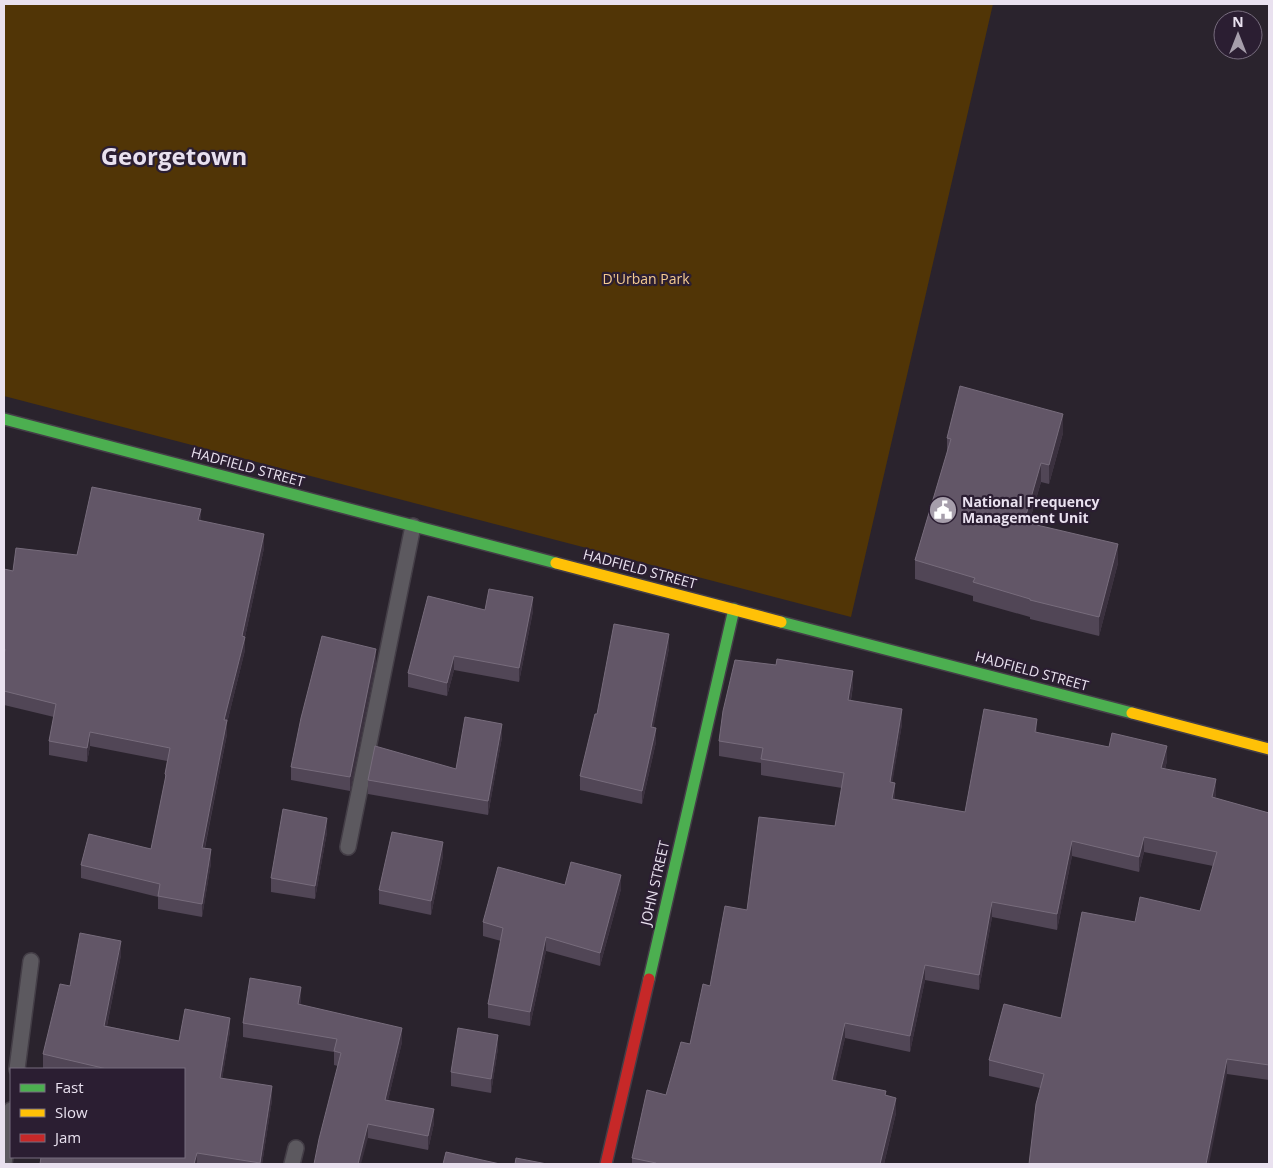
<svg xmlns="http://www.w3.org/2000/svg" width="1273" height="1168" viewBox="0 0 1273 1168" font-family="'Open Sans',sans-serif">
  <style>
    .green { fill: #513506 }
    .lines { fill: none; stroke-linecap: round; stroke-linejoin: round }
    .lane-casing { stroke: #443e47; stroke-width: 18 }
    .fast-casing { stroke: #443e47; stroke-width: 14 }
    .slow-casing { stroke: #443e47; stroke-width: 14 }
    .jam-casing { stroke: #443e47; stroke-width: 14 }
    .lane { stroke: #5c595f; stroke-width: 15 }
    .fast { stroke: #4caf50; stroke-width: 11 }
    .slow { stroke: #ffc107; stroke-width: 11 }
    .jam { stroke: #c62828; stroke-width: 11 }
    .wall { fill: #514656 }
    .shaded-wall { fill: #3b313f }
    .building { fill: #625667; stroke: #776c7c }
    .labels { text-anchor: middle; stroke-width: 4.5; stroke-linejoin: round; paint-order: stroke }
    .park-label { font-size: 14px; fill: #f5cb91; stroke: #2b1e32 }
    .street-label { font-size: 14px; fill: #e9e1ef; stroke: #2b1e32 }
    .poi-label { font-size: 14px; font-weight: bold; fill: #e9e1ef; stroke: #2b1e32; text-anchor: start }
    .town-label { font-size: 24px; font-weight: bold; fill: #e9e1ef; stroke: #2b1e32 }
  </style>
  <rect width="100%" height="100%" fill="#2a232d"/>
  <path class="green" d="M4 4H993L851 617 4 396Z"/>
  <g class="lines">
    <defs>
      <g id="lane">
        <path d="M348 847 413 526"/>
        <path d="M17 1069 31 961"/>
        <path d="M4 1164 11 1110"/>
        <path d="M292 1164 296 1148"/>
      </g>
      <g id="fast">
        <path d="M4 419 556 563"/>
        <path d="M781 622 1132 713"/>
        <path d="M649 979 734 609"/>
      </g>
      <g id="slow">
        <path d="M556 563 781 622"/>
        <path d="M1132 713 1269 749"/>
      </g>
      <path id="jam" d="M606 1164 649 979"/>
    </defs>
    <use href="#lane" class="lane-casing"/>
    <use href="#fast" class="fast-casing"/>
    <use href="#slow" class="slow-casing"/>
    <use href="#jam" class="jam-casing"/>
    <use href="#lane" class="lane"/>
    <use href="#fast" class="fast"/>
    <use href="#slow" class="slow"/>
    <use href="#jam" class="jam"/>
  </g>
  <g class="wall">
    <path d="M1063 433 1049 484 1041 482 1029 523 1118 563 1099 636 1030 619V617L973 601V596L915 579V560L947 453V438Z"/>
    <path d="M201 521 264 548 245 637V650L227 723V734L205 848 211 863 202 917 158 909V897L81 878V865L151 849 165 782V774L167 761 90 746 87 762 49 755V741L54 717 4 705V569L13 571 77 555Z"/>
    <path d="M485 610 533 611 519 682 454 670 447 696 408 687V673Z"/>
    <path d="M669 648 653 728 656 742 642 804 580 790V776L597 714Z"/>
    <path d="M376 662 350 791 291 780V767Z"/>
    <path d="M853 686 851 700 902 724 892 782 895 799 965 812 1037 733 1167 761 1165 769 1216 794 1215 798 1269 813V1080L1227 1074 1040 1088 989 1076V1060L1061 1018 1135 922 1200 911 1213 866 1144 852 1139 872 1072 856 1057 930 992 917 979 990 925 980 910 1052 845 1038 835 1080 886 1095 896 1113 884 1164H632V1158L666 1095 690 1044 710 986 747 910 835 826 842 788 761 775V763L719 756V741Z"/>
    <path d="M502 737 488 815 368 794V780L456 769Z"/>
    <path d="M327 832 315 899 271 892V878Z"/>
    <path d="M443 856 431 915 379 904V890Z"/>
    <path d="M565 885 621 889 600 966 546 951 530 1026 488 1018V1004L501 941 483 936V922Z"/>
    <path d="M121 955 107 1026 179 1041 230 1031 222 1079 272 1100 262 1164H40L184 1157V1069H48L43 1068V1054L70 986Z"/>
    <path d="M301 1000 300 1005 402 1042 388 1100 434 1123 428 1150 368 1138 338 1066 334 1065V1052L243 1037V1023Z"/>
    <path d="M498 1048 491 1093 451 1086V1072Z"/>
  </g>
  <g class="shaded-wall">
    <path d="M1063 414V433L1049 484V465Z"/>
    <path d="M1041 463V482L1024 540V522Z"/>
    <path d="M201 509V523L198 520Z"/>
    <path d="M264 534V548L245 637V650L227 723V734L202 861V848L224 720Z"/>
    <path d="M1118 544V563L1099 636V617Z"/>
    <path d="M533 597V611L519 682V668Z"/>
    <path d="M669 634V648L651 741V727Z"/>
    <path d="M376 649V662L350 791V777Z"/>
    <path d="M454 656V670L447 696V683Z"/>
    <path d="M853 671V686L848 715V700Z"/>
    <path d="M902 709V724L890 797V782Z"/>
    <path d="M1037 719V734L1035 732Z"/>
    <path d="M502 724V737L488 815V801Z"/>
    <path d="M656 728V742L642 804V791Z"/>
    <path d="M90 732V746L87 762V748Z"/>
    <path d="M1167 746V761L1161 783V768Z"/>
    <path d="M1216 779V794L1212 812V797Z"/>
    <path d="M895 783V798L892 814V799Z"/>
    <path d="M327 818V832L315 899V886Z"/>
    <path d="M1144 837V852L1139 872V857Z"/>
    <path d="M1072 841V856L1057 930V914Z"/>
    <path d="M443 842V856L431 915V901Z"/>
    <path d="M211 849V863L202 917V904Z"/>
    <path d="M621 875V889L600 966V953Z"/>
    <path d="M992 902V917L979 990V975Z"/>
    <path d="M546 937V951L530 1026V1012Z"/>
    <path d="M121 941V955L104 1040V1026Z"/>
    <path d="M925 965V980L910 1052V1036Z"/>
    <path d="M301 987V1000L298 1018V1004Z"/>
    <path d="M230 1018V1031L220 1092V1078Z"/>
    <path d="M845 1023V1038L832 1095V1080Z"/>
    <path d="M402 1028V1042L385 1113V1100Z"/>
    <path d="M498 1035V1048L491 1093V1079Z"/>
    <path d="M1227 1059V1074L1209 1164H1206Z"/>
    <path d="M272 1086V1100L262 1164H260Z"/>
    <path d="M896 1098V1113L884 1164H880Z"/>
    <path d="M434 1109V1123L428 1150V1136Z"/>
    <path d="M368 1124V1138L361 1164H358Z"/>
    <path d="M197 1153V1164H194Z"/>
  </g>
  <g class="building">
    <path d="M960 386 1063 414 1049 465 1041 463 1024 522 1118 544 1099 617 1030 600V599L973 582 975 578 915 560 951 439 947 438Z"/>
    <path d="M92 487 201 509 198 520 264 534 242 636 245 637 224 720H227L202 848 211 849 202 904 158 896 160 884 81 865 89 834 151 849 166 775 165 774 170 748 90 732 87 748 49 741 56 704 4 691V656L5 649 4 648V569L13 571 16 548 77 555Z"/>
    <path d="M489 589 533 597 519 668 454 656 447 683 408 673 428 596 485 610Z"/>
    <path d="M614 624 669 634 651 727 656 728 642 791 580 776 595 714H597Z"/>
    <path d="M322 636 376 649 350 777 291 767 301 718Z"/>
    <path d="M777 659 853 671 848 700 902 709 890 782 895 783 892 799 965 812 984 709 1037 719 1035 732 1109 747 1112 733 1167 746 1161 768 1216 779 1212 797 1269 813V1065L1227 1059 1206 1164H1029L1036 1104 1044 1074 989 1060 1004 1004 1061 1018 1082 912 1135 922 1140 897 1200 911 1217 852 1144 837 1139 857 1072 841 1057 914 992 902 979 975 925 965 910 1036 845 1023 832 1080 886 1091 885 1095 896 1098 880 1164H656V1163L632 1158 647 1090 666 1095 681 1042 690 1044 703 984 710 986 725 906 747 910 759 817 835 826 844 773 761 759 763 748 719 741 723 711 735 660 776 665Z"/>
    <path d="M465 717 502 724 488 801 368 780 375 746 456 769Z"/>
    <path d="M283 809 327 818 315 886 271 878Z"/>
    <path d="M392 832 443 842 431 901 379 890Z"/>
    <path d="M571 862 621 875 600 953 546 937 530 1012 488 1004 503 928 483 922 498 867 565 885Z"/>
    <path d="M80 933 121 941 104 1026 179 1041 185 1009 230 1018 220 1078 272 1086 260 1163 197 1153 194 1164H40L41 1157H184V1069H107L43 1054 60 984 70 986Z"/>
    <path d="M250 978 301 987 298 1004 402 1028 385 1100 434 1109 428 1136 368 1124 358 1164H314L319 1139 341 1053 334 1051 337 1039 243 1023Z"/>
    <path d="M458 1028 498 1035 491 1079 451 1072Z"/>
    <path d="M446 1152 500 1164H443Z"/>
    <path d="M516 1158 547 1164H515Z"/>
  </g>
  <defs>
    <symbol id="civic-disc" viewBox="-11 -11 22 22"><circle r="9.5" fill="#a69eab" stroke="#2b1e32"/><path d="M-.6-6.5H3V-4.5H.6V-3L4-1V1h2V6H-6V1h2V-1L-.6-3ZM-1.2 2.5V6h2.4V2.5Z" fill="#fff"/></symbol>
  </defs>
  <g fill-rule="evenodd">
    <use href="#civic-disc" x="927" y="494" width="32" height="32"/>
  </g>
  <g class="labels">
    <g class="park-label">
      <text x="646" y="284">D'Urban Park</text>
    </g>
    <g class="street-label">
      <text transform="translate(248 467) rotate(15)" y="5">HADFIELD STREET</text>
      <text transform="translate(640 569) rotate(15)" y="5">HADFIELD STREET</text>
      <text transform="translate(1032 671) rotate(15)" y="5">HADFIELD STREET</text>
      <text transform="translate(655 883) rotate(-77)" y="5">JOHN STREET</text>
    </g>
    <g class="poi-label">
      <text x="962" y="507">National Frequency<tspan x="962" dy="16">Management Unit</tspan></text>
    </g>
    <g class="town-label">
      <text x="174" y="165">Georgetown</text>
    </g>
  </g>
  <rect width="1273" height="1168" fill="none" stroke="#e9e1ef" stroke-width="10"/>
  <rect x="10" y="1068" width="175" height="90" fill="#2b1e32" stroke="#776c7e"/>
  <rect x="20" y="1084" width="25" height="8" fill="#4caf50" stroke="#776c7e"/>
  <text x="55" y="1093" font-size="15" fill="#e9e1ef">Fast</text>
  <rect x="20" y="1109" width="25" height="8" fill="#ffc107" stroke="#776c7e"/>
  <text x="55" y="1118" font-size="15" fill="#e9e1ef">Slow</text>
  <rect x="20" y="1134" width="25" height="8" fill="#c62828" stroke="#776c7e"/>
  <text x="55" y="1143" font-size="15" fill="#e9e1ef">Jam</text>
  <g transform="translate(1238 35)"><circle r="24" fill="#2b1e32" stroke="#776c7e"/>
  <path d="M0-4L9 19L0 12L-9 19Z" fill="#a69eab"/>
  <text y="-8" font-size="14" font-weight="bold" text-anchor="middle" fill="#e9e1ef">N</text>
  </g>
</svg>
